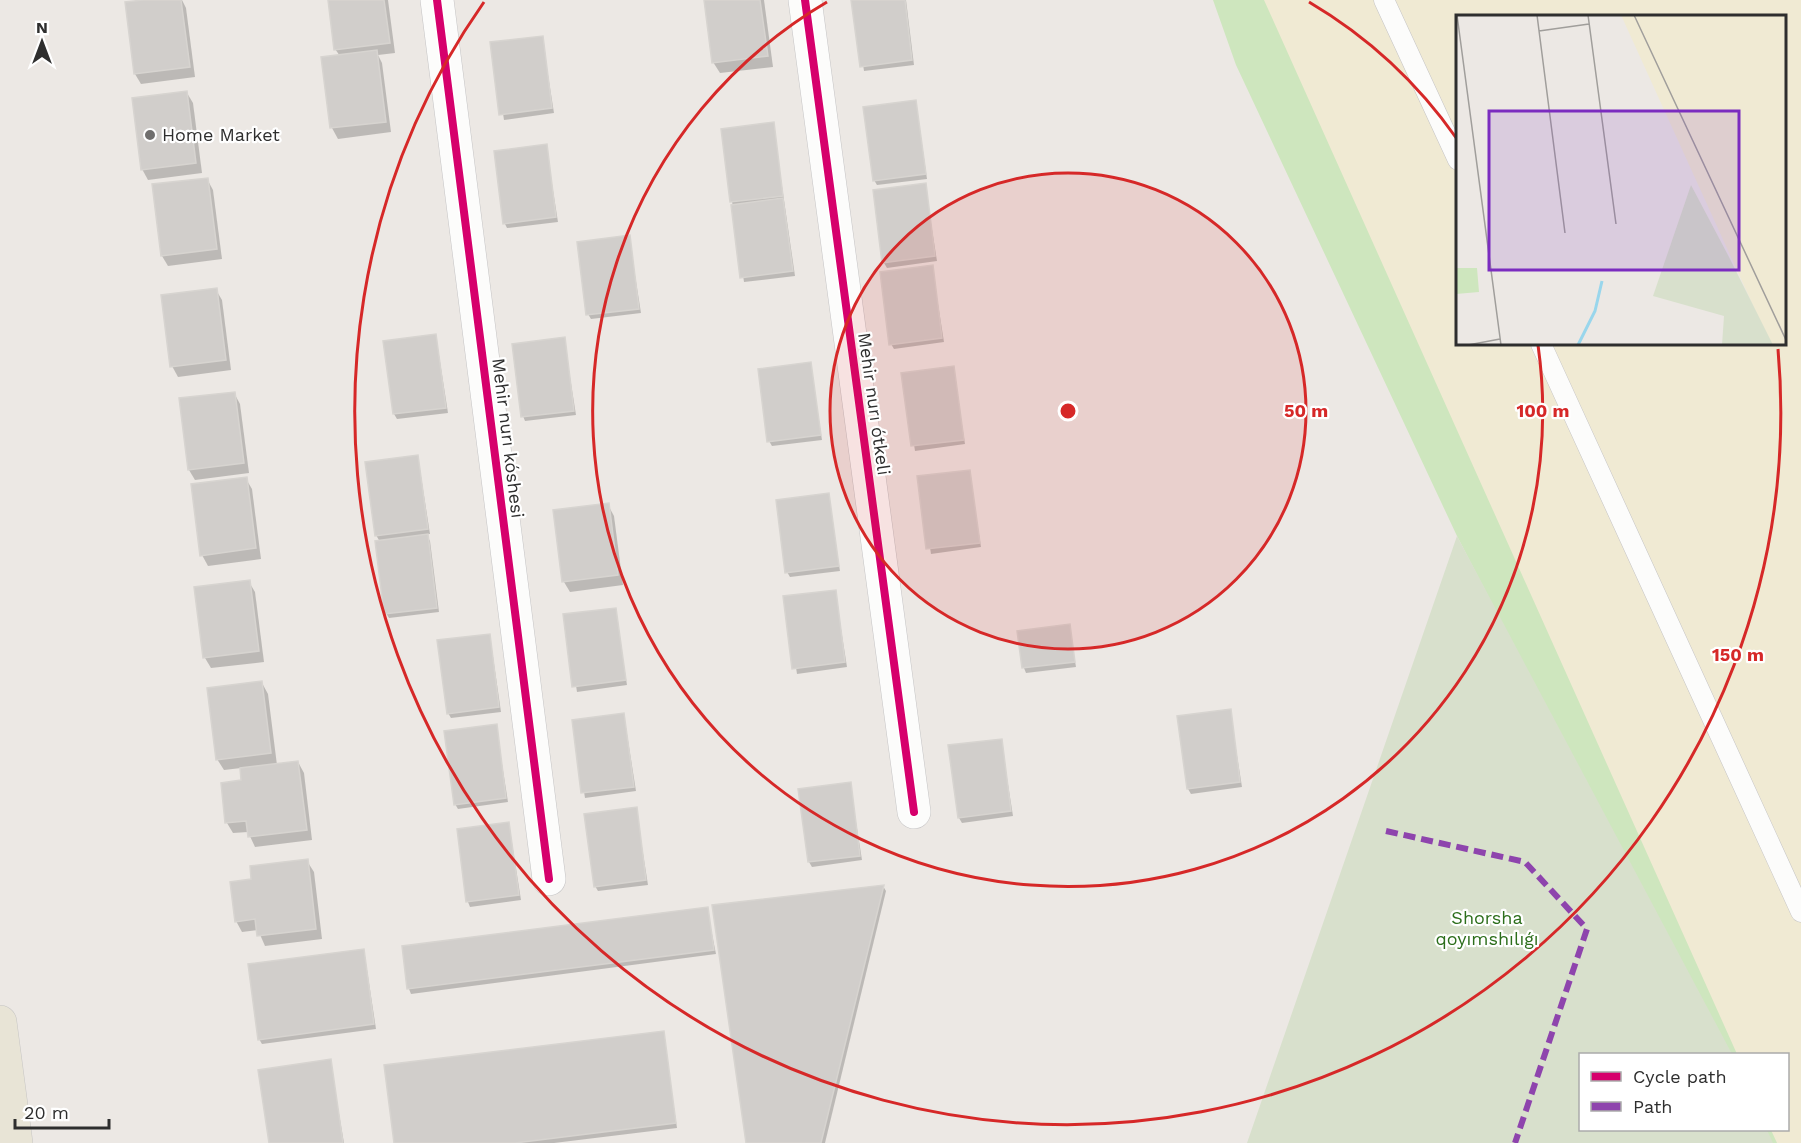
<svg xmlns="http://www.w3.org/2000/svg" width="1801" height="1143" viewBox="0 0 1801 1143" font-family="'Work Sans',sans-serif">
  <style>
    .green { fill: #cee6be; fill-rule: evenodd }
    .sand { fill: #f0ead3; fill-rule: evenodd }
    .cemetery { fill: #d8e0cc }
    .shadow { fill: #0003 }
    .building { fill: #d1cecb; stroke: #d7d4d0; stroke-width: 1.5 }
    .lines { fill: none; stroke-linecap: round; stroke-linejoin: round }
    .lane-casing { stroke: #c5c4c5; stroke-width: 21 }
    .street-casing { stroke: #c5c4c5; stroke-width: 34 }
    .primary-casing { stroke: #c6c5c4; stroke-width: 34 }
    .lane { stroke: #fcfcfb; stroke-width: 20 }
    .street { stroke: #fcfcfb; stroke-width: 33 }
    .primary { stroke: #e8e4d6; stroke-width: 33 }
    .quiet { stroke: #8e44ad; stroke-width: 6; stroke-dasharray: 12 6; stroke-linecap: butt }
    .cycleway-casing { stroke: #fff; stroke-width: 11 }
    .cycleway { stroke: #d6006c; stroke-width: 8 }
    .ring { fill: none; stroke: #d62828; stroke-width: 3 }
    .poi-dot { fill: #706f6e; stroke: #fff; stroke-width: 2 }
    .labels { text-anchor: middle; stroke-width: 4.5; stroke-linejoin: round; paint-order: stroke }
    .poi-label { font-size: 18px; fill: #2e2e2e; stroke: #fff; text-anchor: start }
    .street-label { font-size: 18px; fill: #2e2e2e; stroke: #fff }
    .park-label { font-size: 18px; fill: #2c6e1b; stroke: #fff }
    .inset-river { fill: none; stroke: #99d6ec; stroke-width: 3 }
    .inset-road { fill: none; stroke: #a09e9b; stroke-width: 1.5 }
    .view { fill: #7b2cbf; fill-opacity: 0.15; stroke: #7b2cbf; stroke-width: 3 }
    .inset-edge { fill: none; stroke: #2e2e2e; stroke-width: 3 }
    .centre { fill: #d62828; stroke: #fff; stroke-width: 3 }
    .ring-label { font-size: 18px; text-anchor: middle; font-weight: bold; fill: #d62828; stroke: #fff; stroke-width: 4.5; stroke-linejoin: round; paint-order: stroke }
  </style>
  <rect width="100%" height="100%" fill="#ece8e4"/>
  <path class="green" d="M1213 0H1801V1143H1771L1764 1130H1788V1054H1725L1457 536 1236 65ZM1458 16H1784V344H1458Z"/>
  <path class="sand" d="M1264 0H1801V1143H1777L1771 1130H1788V1054H1737ZM1458 16H1784V344H1458Z"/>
  <path class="cemetery" d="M1457 536 1732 1054H1580V1130H1767L1773 1143H1247Z"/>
  <g class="shadow">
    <path d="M156 0H182L186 8 195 77 141 84 135 74Z"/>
    <path d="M329 0H388L395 53 378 55 382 63 391 132 338 139 332 128 323 58 340 56 335 49Z"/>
    <path d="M706 0H764L773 67 720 73 713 62Z"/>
    <path d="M853 0H906L914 65 864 71Z"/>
    <path d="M542 37 554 113 504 120 492 43Z"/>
    <path d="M187 93 193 103 202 173 148 180 142 169Z"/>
    <path d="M916 102 927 179 877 185 874 180Z"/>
    <path d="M773 124 795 276 744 282 732 201Z"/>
    <path d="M546 146 558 222 507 228 505 224Z"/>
    <path d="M207 179 213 190 222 259 168 266 162 256Z"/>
    <path d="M925 185 937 261 887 268 884 263Z"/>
    <path d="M629 237 641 313 591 319 588 314Z"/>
    <path d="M932 266 944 342 894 349 891 344Z"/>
    <path d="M216 290 222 300 231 370 178 377 172 366Z"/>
    <path d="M436 336 448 413 397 419 394 414Z"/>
    <path d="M564 339 576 415 525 421 523 416Z"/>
    <path d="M810 364 822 440 772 446 769 441Z"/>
    <path d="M953 368 965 444 915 451 903 374Z"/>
    <path d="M234 393 240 404 249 473 195 480 189 470Z"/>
    <path d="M418 457 430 534H426L430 541 439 612 389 618 386 613 380 542 376 535Z"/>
    <path d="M969 471 981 547 931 554 919 477Z"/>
    <path d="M246 479 252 489 261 559 208 566 202 555Z"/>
    <path d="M828 495 840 571 790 577 787 572Z"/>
    <path d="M608 505 614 516 623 585 570 592 564 582Z"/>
    <path d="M249 582 255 592 264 662 211 668 205 658Z"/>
    <path d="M835 591 847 667 797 674 785 597Z"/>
    <path d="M615 609 627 685 577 692 565 615Z"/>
    <path d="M1069 626 1076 667 1026 673 1024 668Z"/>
    <path d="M490 636 501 712 451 718 448 713Z"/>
    <path d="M262 683 268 694 277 765 298 762 304 773 312 840 255 847 248 832 233 833 227 823 243 782 241 768 224 770 217 759Z"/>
    <path d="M1230 711 1242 787 1191 794 1188 789Z"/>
    <path d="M624 715 636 791 585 798 573 721Z"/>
    <path d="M496 726 508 802 458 809 455 804Z"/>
    <path d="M1001 740 1013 816 962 823 959 818Z"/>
    <path d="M850 784 862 860 812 867 809 862Z"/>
    <path d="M636 809 648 885 598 891 595 886Z"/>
    <path d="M509 824 521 900 470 907 468 902Z"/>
    <path d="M307 861 314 872 322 939 265 946 258 930 242 932 236 921 253 880Z"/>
    <path d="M883 886 886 891 825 1143H748Z"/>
    <path d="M707 909 716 954 411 994 409 989 403 947Z"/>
    <path d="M364 950 376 1029 262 1044 259 1039Z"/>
    <path d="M663 1033 677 1128 554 1143H395Z"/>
    <path d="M330 1061 344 1143H270Z"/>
  </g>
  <g class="building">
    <path d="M143 0H181L190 67 134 74 125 2Z"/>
    <path d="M328 0H384L390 43 334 50Z"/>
    <path d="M704 0H760L768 56 712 63Z"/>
    <path d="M851 0H905L912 60 860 67Z"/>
    <path d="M543 36 552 108 499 115 490 42Z"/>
    <path d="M377 50 386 122 330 128 321 57Z"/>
    <path d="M187 91 196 163 141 170 132 98Z"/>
    <path d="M916 100 926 174 873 181 863 107Z"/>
    <path d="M774 122 783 196 730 202 721 129Z"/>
    <path d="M547 144 556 217 503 224 494 151Z"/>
    <path d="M208 178 217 249 161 256 152 184Z"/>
    <path d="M926 183 935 256 882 263 873 190Z"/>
    <path d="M783 198 793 271 740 278 731 205Z"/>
    <path d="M630 235 639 309 586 315 577 242Z"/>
    <path d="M933 265 942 338 889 345 880 272Z"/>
    <path d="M217 288 226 360 170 367 161 295Z"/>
    <path d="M436 334 446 408 393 414 383 341Z"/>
    <path d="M565 337 574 411 521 417 512 344Z"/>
    <path d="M811 362 821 435 767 442 758 369Z"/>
    <path d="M954 366 964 440 911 446 901 373Z"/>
    <path d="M235 392 244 463 188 470 179 398Z"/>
    <path d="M418 455 428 529 375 536 365 462Z"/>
    <path d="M970 470 980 543 926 549 917 476Z"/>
    <path d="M247 477 256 548 200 556 191 484Z"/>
    <path d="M829 493 839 566 785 573 776 500Z"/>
    <path d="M609 503 618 575 562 582 553 510Z"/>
    <path d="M428 534 437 608 384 614 375 541Z"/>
    <path d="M250 580 259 651 203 658 194 587Z"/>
    <path d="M836 590 845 662 792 669 783 596Z"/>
    <path d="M616 608 626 680 572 687 563 614Z"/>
    <path d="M1070 624 1075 662 1022 668 1017 631Z"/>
    <path d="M490 634 499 707 447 714 437 640Z"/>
    <path d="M262 681 271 753 216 760 207 688Z"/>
    <path d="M1231 709 1240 782 1187 789 1177 716Z"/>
    <path d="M624 713 634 787 581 793 572 720Z"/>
    <path d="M497 724 506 798 454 805 444 731Z"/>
    <path d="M1002 739 1011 811 958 818 948 745Z"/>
    <path d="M298 761 307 830 248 837 246 821 225 823 221 783 241 780 240 768Z"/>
    <path d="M851 782 860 856 808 862 798 789Z"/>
    <path d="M637 807 646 880 594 887 584 814Z"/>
    <path d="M509 822 519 895 466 902 457 829Z"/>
    <path d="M308 859 316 929 257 936 255 919 235 922 230 882 251 879 250 866Z"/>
    <path d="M884 885 821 1143H746L712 905Z"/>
    <path d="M708 907 714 950 407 989 402 946Z"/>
    <path d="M364 949 374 1024 258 1040 248 964Z"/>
    <path d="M664 1031 676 1123 515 1143H394L384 1065Z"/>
    <path d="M331 1059 343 1143H269L258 1070Z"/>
  </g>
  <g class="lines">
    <defs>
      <g id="lane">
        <path d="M1384 0 1458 160"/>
        <path d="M1541 344 1801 912"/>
      </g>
      <g id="street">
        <path d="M437 0 549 879"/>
        <path d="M805 0 914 812"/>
      </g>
      <path id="primary" d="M0 1022 16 1143"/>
    </defs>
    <use href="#lane" class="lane-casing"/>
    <use href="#street" class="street-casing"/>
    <use href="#primary" class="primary-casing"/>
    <use href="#lane" class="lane"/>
    <use href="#street" class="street"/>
    <use href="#primary" class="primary"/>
    <path class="quiet" d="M1386 831 1525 862 1587 929 1515 1143"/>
    <defs>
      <g id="cycleway">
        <path d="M437 0 549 879"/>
        <path d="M805 0 914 812"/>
      </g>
    </defs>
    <use href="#cycleway" class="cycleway-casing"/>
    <use href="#cycleway" class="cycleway"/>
  </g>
  <circle cx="1068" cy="411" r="238" fill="#d62828" fill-opacity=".12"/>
  <g class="ring">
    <circle cx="1068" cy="411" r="238"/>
    <path d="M1309 2A475 475 0 0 1 1457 139M1538 345A475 475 0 1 1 827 2"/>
    <path d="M1778 349A713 713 0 1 1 484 2"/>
  </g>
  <circle class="poi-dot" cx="150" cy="135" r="6"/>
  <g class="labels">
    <g class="poi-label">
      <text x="162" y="141">Home Market</text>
    </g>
    <g class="street-label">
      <text transform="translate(874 404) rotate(82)" y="6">Mehir nurı ótkeli</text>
      <text transform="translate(508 438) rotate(83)" y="6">Mehir nurı kóshesi</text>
    </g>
    <g class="park-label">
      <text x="1487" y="924">Shorsha<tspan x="1487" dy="21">qoyımshılıǵı</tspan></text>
    </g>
  </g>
  <g transform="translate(1456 15)">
    <rect width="330" height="330" fill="#ece8e4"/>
    <path d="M0 253H21L23 277 0 279Z" fill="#cee6be"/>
    <path d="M165 0H330V330H315Z" fill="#f0ead3"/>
    <path d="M235 170 273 242 317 330H266L268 301 197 281Z" fill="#d8e0cc"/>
    <path class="inset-river" d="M122 330 139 296 146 266"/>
    <path class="inset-road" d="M1 0 45 330M81 0 109 218M132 0 160 209M178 0 330 325M83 16 133 9M12 330 44 324"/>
    <path class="view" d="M33 96H283V255H33Z"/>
    <rect width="330" height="330" class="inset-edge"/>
  </g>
  <circle cx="1068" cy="411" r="9" class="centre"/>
  <g class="ring-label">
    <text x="1306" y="417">50 m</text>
    <text x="1543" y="417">100 m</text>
    <text x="1738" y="661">150 m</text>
  </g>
  <rect x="1579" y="1053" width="210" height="78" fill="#ffffff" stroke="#ababab" stroke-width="1.5"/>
  <rect x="1591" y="1072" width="30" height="9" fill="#d6006c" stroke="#ababab" stroke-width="1.5"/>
  <text x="1633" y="1083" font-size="18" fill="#2e2e2e">Cycle path</text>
  <rect x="1591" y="1102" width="30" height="9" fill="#8e44ad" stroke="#ababab" stroke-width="1.5"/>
  <text x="1633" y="1113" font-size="18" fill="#2e2e2e">Path</text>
  <g transform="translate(42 42)" stroke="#ffffff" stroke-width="4.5" paint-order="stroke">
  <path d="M0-4.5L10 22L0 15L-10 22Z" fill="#2e2e2e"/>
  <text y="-9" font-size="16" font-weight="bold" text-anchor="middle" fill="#2e2e2e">N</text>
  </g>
  <path d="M15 1119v9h94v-9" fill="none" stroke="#2e2e2e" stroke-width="3"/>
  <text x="24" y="1119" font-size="18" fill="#2e2e2e" stroke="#ffffff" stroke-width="4.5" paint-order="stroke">20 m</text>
</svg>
